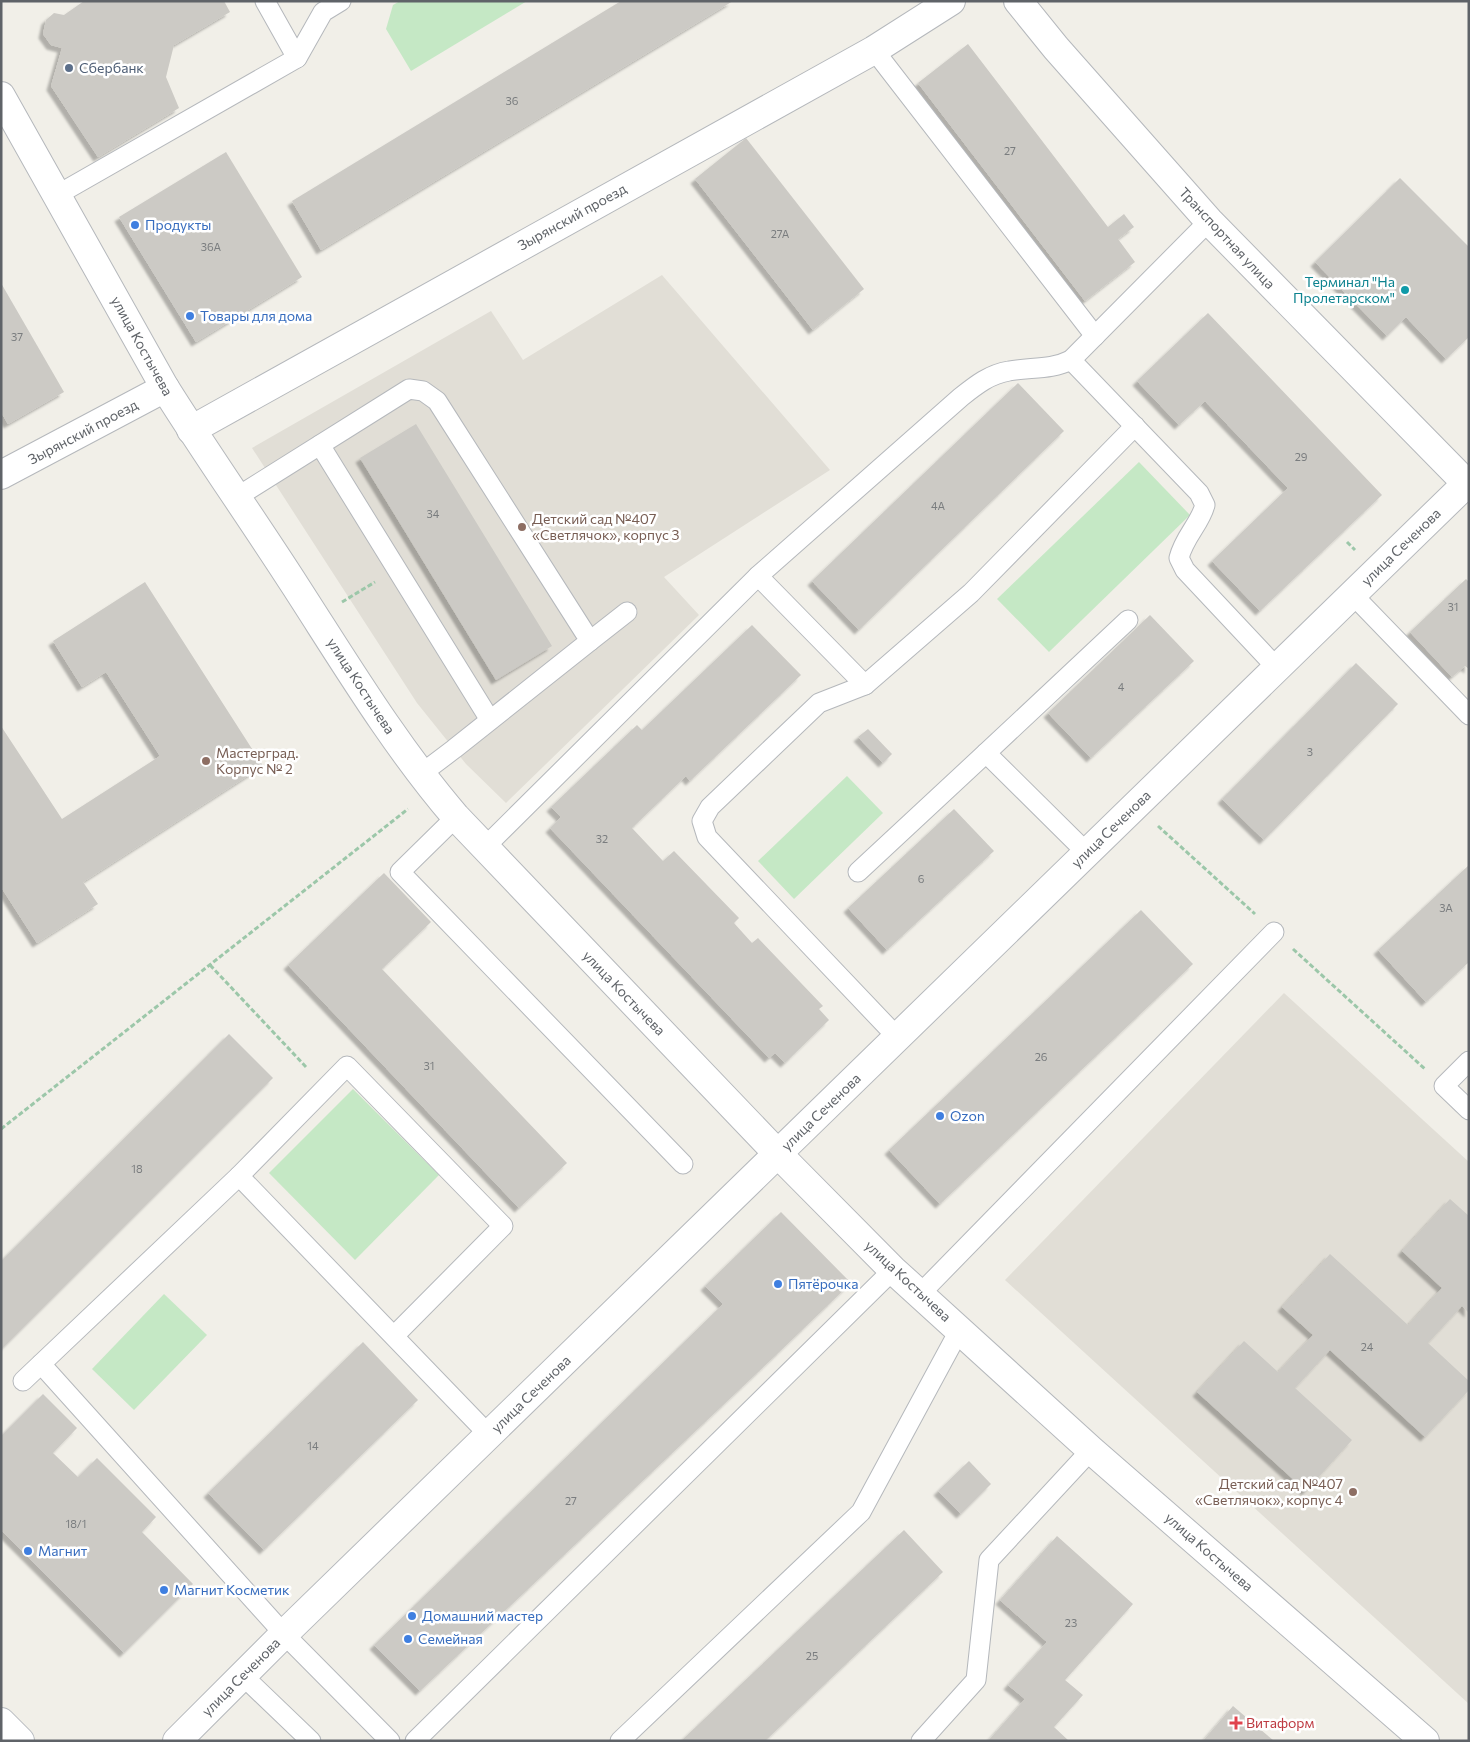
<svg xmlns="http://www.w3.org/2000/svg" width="1470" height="1742" viewBox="0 0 1470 1742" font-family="Commissioner,sans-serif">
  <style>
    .education { fill: #e1ded6 }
    .green { fill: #c5e8c5 }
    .building { fill: #cccac5; filter: url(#shadow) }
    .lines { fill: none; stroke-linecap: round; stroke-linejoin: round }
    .service-casing { stroke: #b5b8bc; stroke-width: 21 }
    .minor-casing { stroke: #b5b8bc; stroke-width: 30 }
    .secondary-casing { stroke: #b6babf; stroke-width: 30 }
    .path { stroke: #9cc7a9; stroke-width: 3; stroke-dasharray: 5 2.5; stroke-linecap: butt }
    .service { stroke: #fff; stroke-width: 19 }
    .minor { stroke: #fff; stroke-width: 28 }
    .secondary { stroke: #fff; stroke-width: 28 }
    .service-dot { fill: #5c6f8a; stroke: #fff; stroke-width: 2 }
    .shop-dot { fill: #3f7fe0; stroke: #fff; stroke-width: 2 }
    .culture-dot { fill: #0f9aa8; stroke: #fff; stroke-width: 2 }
    .education-dot { fill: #8d6e63; stroke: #fff; stroke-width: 2 }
    .health-dot { fill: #e0444e; stroke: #fff; stroke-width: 2 }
    .labels { text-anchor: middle; stroke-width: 5; stroke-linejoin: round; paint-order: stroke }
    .number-label { font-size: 11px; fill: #7a7d7f }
    .service-label { font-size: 14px; fill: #4e5e75; stroke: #fff; text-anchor: start }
    .street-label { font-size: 14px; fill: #5f6368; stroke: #fff }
    .shop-label { font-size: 14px; fill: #366cbe; stroke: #fff; text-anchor: start }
    .culture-label { font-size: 14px; fill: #0d838f; stroke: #fff; text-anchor: end }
    .education-label { font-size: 14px; fill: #785e54; stroke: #fff; text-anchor: start }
    .health-label { font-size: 14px; fill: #be3a42; stroke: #fff; text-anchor: start }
  </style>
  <defs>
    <filter id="shadow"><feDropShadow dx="-4.5" dy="4.5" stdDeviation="1" flood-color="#0004"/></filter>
  </defs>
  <rect width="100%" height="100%" fill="#f1efe8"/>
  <g class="education">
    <path d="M662 275 830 470 664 577 699 615 506 803 466 764 417 703 252 448 491 311 523 360Z"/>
    <path d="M1284 993 1469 1162V1704L1005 1280Z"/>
  </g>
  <g class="green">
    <path d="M400 1H527L411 71 386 29 393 5Z"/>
    <path d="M1139 462 1190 515 1049 652 997 599Z"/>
    <path d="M847 776 883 813 794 899 758 861Z"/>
    <path d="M353 1089 439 1175 355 1260 269 1173Z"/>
    <path d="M164 1294 207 1335 134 1410 92 1369Z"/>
  </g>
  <g class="building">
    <path d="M84 1H224L230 12 174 45 166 77 179 108 98 157 51 86 62 48 51 45 43 34 46 20 54 13 64 15Z"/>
    <path d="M621 1H733L321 250 292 201Z"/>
    <path d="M968 44 1108 227 1124 214 1134 227 1118 239 1135 262 1085 301 918 83Z"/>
    <path d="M746 138 864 289 813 330 695 179Z"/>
    <path d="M226 152 302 277 196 342 119 217Z"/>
    <path d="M1400 178 1469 247V337L1446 359 1406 317 1387 336 1315 262Z"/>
    <path d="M1 283 64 392 8 424 1 412Z"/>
    <path d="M1208 313 1382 495 1260 611 1212 561 1288 488 1205 401 1179 425 1137 381Z"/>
    <path d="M1018 383 1064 431 859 630 812 581Z"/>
    <path d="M416 424 552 646 496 680 360 458Z"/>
    <path d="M1466 579 1469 582V669L1465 666 1452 677 1410 632Z"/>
    <path d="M145 582 263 766 83 882 98 904 37 943 1 887V726L62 819 160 756 106 672 82 687 53 641Z"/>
    <path d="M1150 615 1194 661 1091 758 1048 713Z"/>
    <path d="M752 625 801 675 690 781 686 776 632 828 663 861 674 851 739 918 734 923 752 943 758 938 823 1006 819 1009 829 1020 785 1063 775 1053 769 1058 550 828 561 817 551 807 637 725 642 730Z"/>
    <path d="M1356 663 1398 704 1264 840 1222 799Z"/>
    <path d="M868 729 892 754 883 763 858 737Z"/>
    <path d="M954 809 994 851 887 950 848 908Z"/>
    <path d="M1469 865V962L1426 1002 1378 950Z"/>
    <path d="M384 873 431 922 382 969 567 1163 519 1208 288 965Z"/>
    <path d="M1141 910 1193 964 940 1204 889 1150Z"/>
    <path d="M229 1034 273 1078 1 1350V1261Z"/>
    <path d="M1450 1199 1469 1216V1313L1462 1306 1428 1343 1469 1381V1390L1425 1437 1330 1350 1295 1388 1352 1440 1306 1491 1197 1392 1244 1341 1278 1372 1313 1335 1282 1307 1330 1254 1408 1325 1442 1288 1402 1251Z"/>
    <path d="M781 1212 851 1283 774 1357 420 1691 374 1645 723 1304 705 1286Z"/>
    <path d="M363 1342 418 1400 264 1550 208 1493Z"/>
    <path d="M43 1394 77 1428 53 1453 78 1477 97 1458 156 1517 142 1532 193 1584 124 1653 1 1530V1436Z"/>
    <path d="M969 1461 991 1484 961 1514 938 1491Z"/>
    <path d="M904 1530 943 1572 765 1741H681Z"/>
    <path d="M1057 1536 1133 1604 1065 1680 1083 1695 1054 1727 1069 1741H988L1025 1699 1008 1685 1047 1642 1000 1600Z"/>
    <path d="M1233 1706 1274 1741H1203Z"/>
  </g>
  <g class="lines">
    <defs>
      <g id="service">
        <path d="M874 50 1095 336"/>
        <path d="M297 58 323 12 341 1"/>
        <path d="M57 195 297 58 265 1"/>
        <path d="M1209 221 1071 360 1199 493 1205 505C1200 524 1184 537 1179 558L1185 570 1277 668"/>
        <path d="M320 445 490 720"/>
        <path d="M237 497 409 389 423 391 437 401 590 641 454 749 421 774"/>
        <path d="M758 576 961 397C976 385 990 374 1009 371 1031 367 1051 370 1071 360"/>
        <path d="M1352 594 1469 715"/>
        <path d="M590 641 627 612"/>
        <path d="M865 685 819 703 710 807 702 821 707 837 898 1038"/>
        <path d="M986 753 1128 620"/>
        <path d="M456 817 400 872 683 1164"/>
        <path d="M485 847 758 576 865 685 971 593 1135 426"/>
        <path d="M858 872 986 753 1087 853"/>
        <path d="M1469 1061 1444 1086 1469 1110"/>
        <path d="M239 1176 489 1435"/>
        <path d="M920 1294 1274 932"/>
        <path d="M41 1364 284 1634 390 1741"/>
        <path d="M23 1381 239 1176 347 1066 503 1226 394 1336"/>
        <path d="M242 1675 311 1741"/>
        <path d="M415 1741 893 1270"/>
        <path d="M620 1741 861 1512 960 1329"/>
        <path d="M921 1741 976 1680 989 1560 1091 1450"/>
      </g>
      <g id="minor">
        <path d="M1018 1 1056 48 1209 221 1469 486"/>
        <path d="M1 96 165 388C207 455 253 520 296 587 347 666 395 746 456 817L778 1154 893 1270 1091 1450 1425 1741"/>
        <path d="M191 430 874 50 951 1"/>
        <path d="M1 475 165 388"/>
        <path d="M177 1741 284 1634 1466 484"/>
      </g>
      <path id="secondary" d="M1 1722 20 1741"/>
    </defs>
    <use href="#service" class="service-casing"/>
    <use href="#minor" class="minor-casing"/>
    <use href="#secondary" class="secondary-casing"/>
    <g class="path">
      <path d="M1347 542 1355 550"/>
      <path d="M342 602 375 582"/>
      <path d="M1158 826 1255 914"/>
      <path d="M1293 949 1425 1069"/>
      <path d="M210 965 307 1068"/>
      <path d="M1 1129 408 809"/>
    </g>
    <use href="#service" class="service"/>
    <use href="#minor" class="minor"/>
    <use href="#secondary" class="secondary"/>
  </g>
  <circle class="service-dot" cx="69" cy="68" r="5"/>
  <g class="shop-dot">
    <circle cx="135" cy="225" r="5"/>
    <circle cx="190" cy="316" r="5"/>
    <circle cx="940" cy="1116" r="5"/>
    <circle cx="778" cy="1284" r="5"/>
    <circle cx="28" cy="1551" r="5"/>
    <circle cx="164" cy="1590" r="5"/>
    <circle cx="412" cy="1616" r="5"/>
    <circle cx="408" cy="1639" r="5"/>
  </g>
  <circle class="culture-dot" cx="1405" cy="290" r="5"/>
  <g class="education-dot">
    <circle cx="522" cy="527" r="5"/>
    <circle cx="206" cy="761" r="5"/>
    <circle cx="1353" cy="1492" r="5"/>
  </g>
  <path class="health-dot" d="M1233.5 1715.5h5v5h5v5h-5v5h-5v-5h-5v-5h5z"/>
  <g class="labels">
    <g class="number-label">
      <text x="512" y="105">36</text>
      <text x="1010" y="155">27</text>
      <text x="780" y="238">27А</text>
      <text x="211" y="251">36А</text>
      <text x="17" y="341">37</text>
      <text x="1301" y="461">29</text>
      <text x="938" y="510">4А</text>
      <text x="433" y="518">34</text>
      <text x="1453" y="611">31</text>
      <text x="1121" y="691">4</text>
      <text x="1310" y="756">3</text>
      <text x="602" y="843">32</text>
      <text x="921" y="883">6</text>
      <text x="1446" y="912">3А</text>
      <text x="1041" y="1061">26</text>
      <text x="429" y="1070">31</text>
      <text x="137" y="1173">18</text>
      <text x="1367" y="1351">24</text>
      <text x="313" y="1450">14</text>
      <text x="571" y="1505">27</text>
      <text x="76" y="1528">18/1</text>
      <text x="1071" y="1627">23</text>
      <text x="812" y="1660">25</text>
    </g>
    <g class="service-label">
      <text x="79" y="73">Сбербанк</text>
    </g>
    <g class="street-label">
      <text transform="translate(572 217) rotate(-29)" y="5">Зырянский проезд</text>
      <text transform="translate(1227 238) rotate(47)" y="5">Транспортная улица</text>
      <text transform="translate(142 346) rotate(61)" y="5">улица Костычева</text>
      <text transform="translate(83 432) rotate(-28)" y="5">Зырянский проезд</text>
      <text transform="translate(1401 547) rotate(-44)" y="5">улица Сеченова</text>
      <text transform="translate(361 686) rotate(57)" y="5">улица Костычева</text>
      <text transform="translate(1111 829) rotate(-44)" y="5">улица Сеченова</text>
      <text transform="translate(624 993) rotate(46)" y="5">улица Костычева</text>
      <text transform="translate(821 1112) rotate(-44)" y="5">улица Сеченова</text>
      <text transform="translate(908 1281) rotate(43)" y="5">улица Костычева</text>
      <text transform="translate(531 1394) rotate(-44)" y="5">улица Сеченова</text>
      <text transform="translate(1209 1552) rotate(41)" y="5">улица Костычева</text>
      <text transform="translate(241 1677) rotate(-45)" y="5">улица Сеченова</text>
    </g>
    <g class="shop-label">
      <text x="145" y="230">Продукты</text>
      <text x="200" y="321">Товары для дома</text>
      <text x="950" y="1121">Ozon</text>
      <text x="788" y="1289">Пятёрочка</text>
      <text x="38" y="1556">Магнит</text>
      <text x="174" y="1595">Магнит Косметик</text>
      <text x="422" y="1621">Домашний мастер</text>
      <text x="418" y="1644">Семейная</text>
    </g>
    <g class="culture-label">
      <text x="1395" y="287">Терминал "На<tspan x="1395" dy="16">Пролетарском"</tspan></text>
    </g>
    <g class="education-label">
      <text x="532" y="524">Детский сад №407<tspan x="532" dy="16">«Светлячок», корпус 3</tspan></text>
      <text x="216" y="758">Мастерград.<tspan x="216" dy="16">Корпус № 2</tspan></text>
      <text x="1343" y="1489" text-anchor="end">Детский сад №407<tspan x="1343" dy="16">«Светлячок», корпус 4</tspan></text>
    </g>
    <g class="health-label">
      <text x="1246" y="1728">Витаформ</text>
    </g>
  </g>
  <rect width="1470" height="1742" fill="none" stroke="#5f6368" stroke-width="5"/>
</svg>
